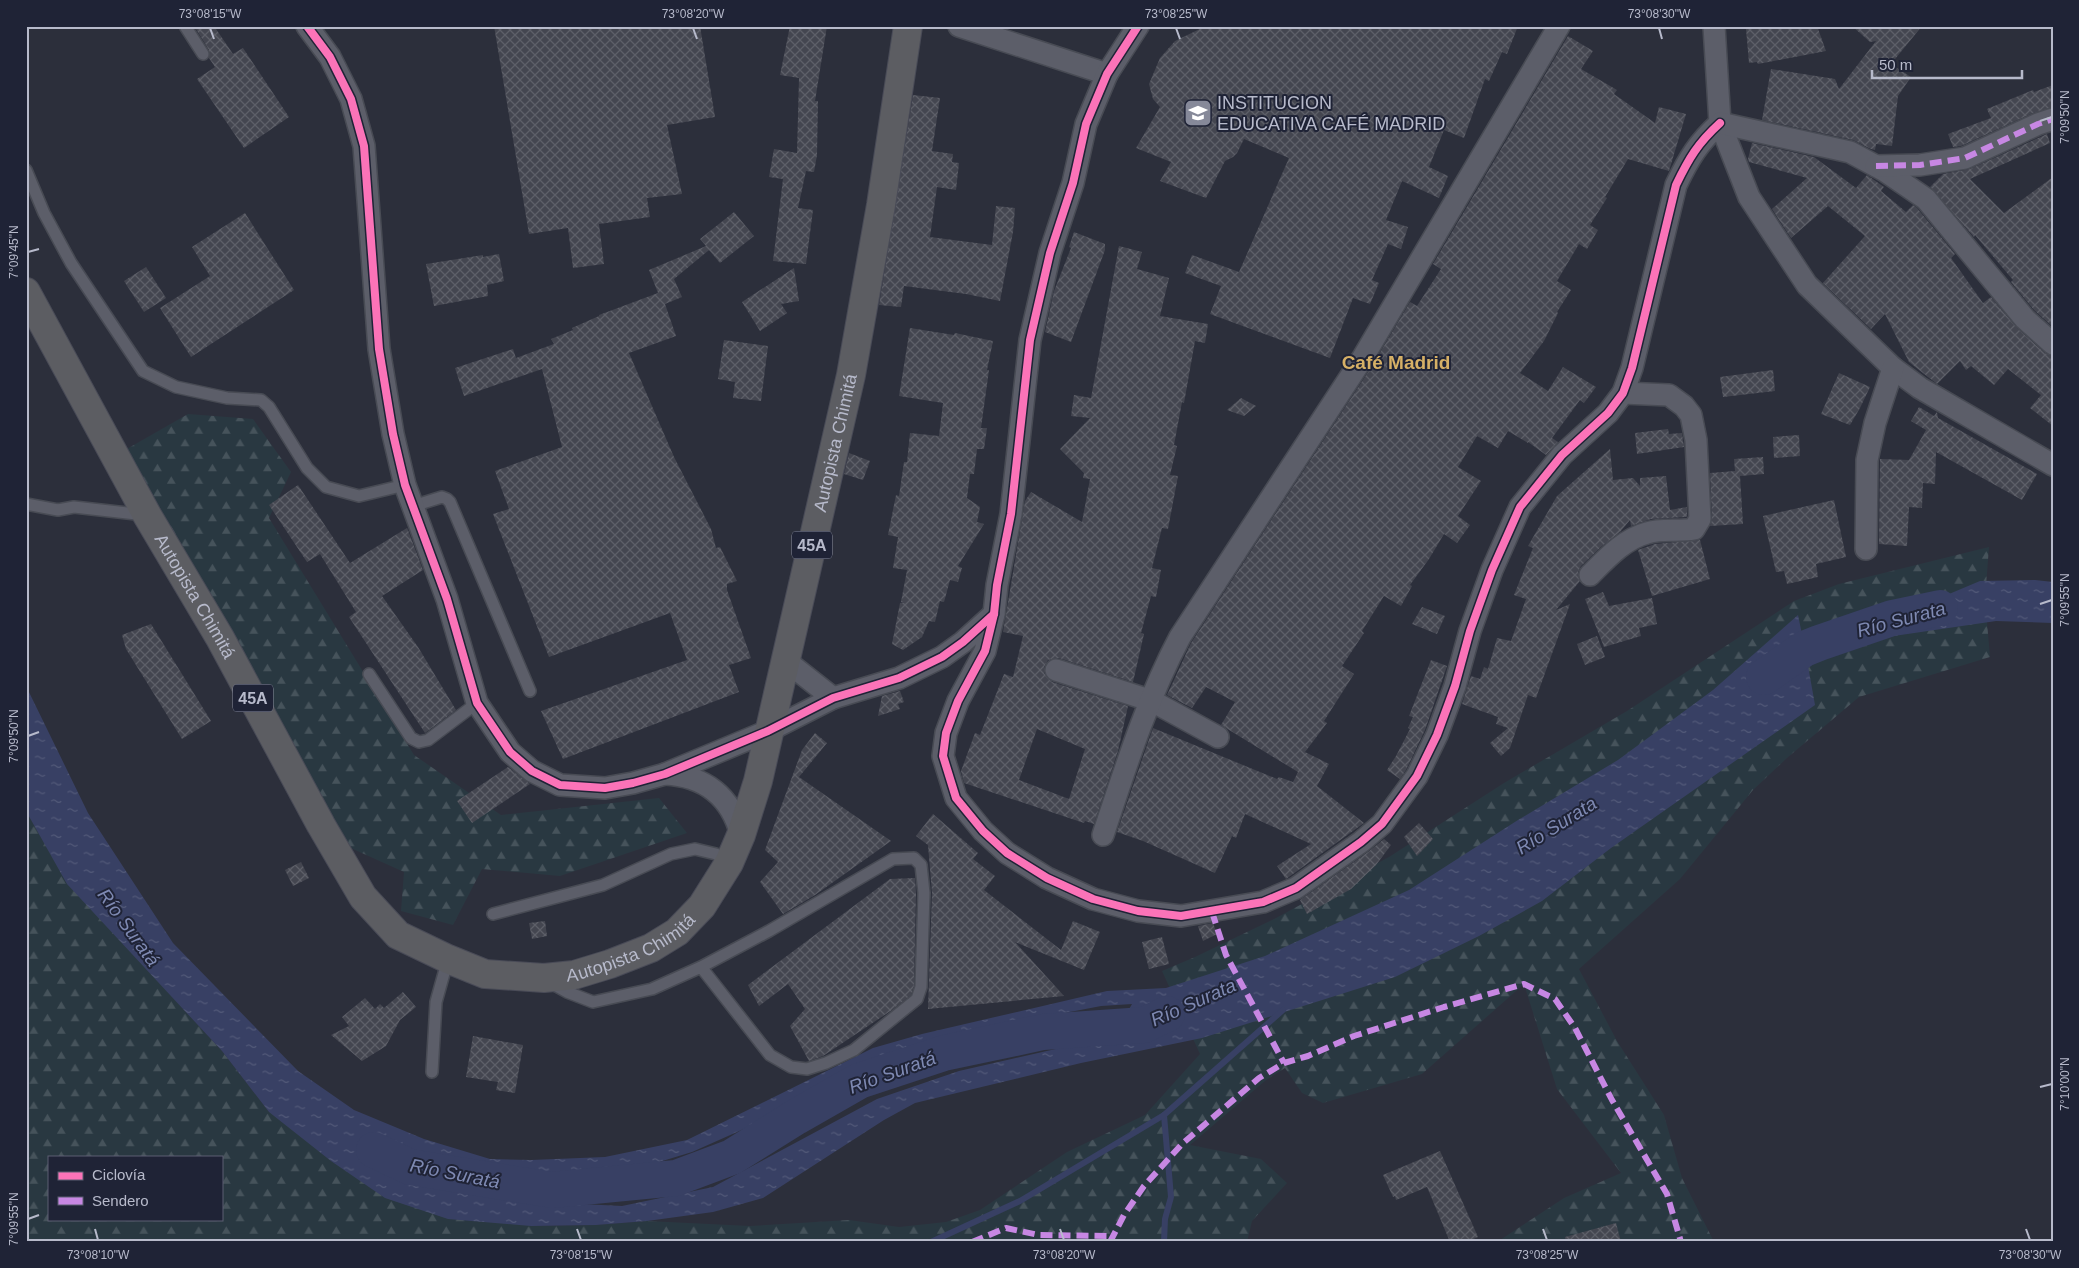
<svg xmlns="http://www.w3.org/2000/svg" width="2079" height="1268" viewBox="0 0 2079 1268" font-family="Helvetica,sans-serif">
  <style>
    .forest { fill: url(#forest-firs); fill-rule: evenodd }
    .water { fill: url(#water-ripples); fill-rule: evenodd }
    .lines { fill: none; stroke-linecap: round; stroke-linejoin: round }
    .stream { stroke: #384064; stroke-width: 6 }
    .river { stroke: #384064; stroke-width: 36 }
    .building { fill: url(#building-cross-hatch); fill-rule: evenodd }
    .lane-casing { stroke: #484b54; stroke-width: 14 }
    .street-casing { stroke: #484b54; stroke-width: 24 }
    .highway-casing { stroke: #494b57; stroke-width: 30 }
    .lane { stroke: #5c5e69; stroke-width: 11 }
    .street { stroke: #5c5e69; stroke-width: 21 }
    .highway { stroke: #5c5d62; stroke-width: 28 }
    .quiet { stroke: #c787e3; stroke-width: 6; stroke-dasharray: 12 6; stroke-linecap: butt }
    .cycleway-casing { stroke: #1f2336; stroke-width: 11 }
    .cycleway { stroke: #fb73b8; stroke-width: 8 }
    .ticks { fill: none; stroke: #b7bacb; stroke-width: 2 }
    .labels { text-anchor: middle; stroke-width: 4; stroke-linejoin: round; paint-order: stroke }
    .shield { fill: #1f2336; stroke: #898d9e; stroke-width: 1 }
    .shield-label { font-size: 16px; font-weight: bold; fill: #b7bacb }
    .poi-label { font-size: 18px; fill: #b7bacb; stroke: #1f2336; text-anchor: start }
    .street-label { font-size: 18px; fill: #b7bacb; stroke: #1f2336 }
    .neighbourhood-label { font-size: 19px; font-weight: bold; fill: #d6b066; stroke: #1f2336 }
    .water-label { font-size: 19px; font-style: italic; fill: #7e89b2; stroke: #1f2336 }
    .neatline { fill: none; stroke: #b7bacb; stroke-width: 2 }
    .ticks-label { font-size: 12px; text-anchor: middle; fill: #b7bacb }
  </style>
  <defs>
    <pattern id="forest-firs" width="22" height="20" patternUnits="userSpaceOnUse" patternTransform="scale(1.25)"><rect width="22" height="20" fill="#293841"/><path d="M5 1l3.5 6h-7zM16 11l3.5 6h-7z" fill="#46535b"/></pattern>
    <pattern id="water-ripples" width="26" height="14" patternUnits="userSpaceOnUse" patternTransform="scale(1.25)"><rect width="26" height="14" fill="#384064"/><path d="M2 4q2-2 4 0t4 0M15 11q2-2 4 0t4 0" fill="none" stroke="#535a79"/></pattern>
    <pattern id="building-cross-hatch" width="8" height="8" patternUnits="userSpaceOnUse" patternTransform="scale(1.25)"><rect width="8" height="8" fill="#444650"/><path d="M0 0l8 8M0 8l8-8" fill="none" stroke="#5d5f68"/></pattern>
  </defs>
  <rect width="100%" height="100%" fill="#2c2f3b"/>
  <g class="forest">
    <path d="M188 414 253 419 291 472 269 518 414 755 501 815 659 798 687 833 560 876 482 869 453 925 401 911 404 872 344 845 125 450Z"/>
    <path d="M1989 547 1985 599 1990 657 1859 697 1787 758 1753 790 1680 879 1579 969 1617 1041 1664 1115 1682 1178 1714 1242H1497L1564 1198 1621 1173 1557 1089 1524 984 1422 1074 1323 1103 1302 1093 1285 1068 1266 1080 1190 1145 1261 1159 1287 1183 1252 1221 1247 1242H26V811L68 884 222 1051 269 1112 531 1226 596 1225 647 1221 750 1226 849 1220 899 1227 946 1222 980 1210 1067 1152 1145 1115 1200 1054 1162 971 1195 957 1276 918 1389 857 1504 783 1627 711 1794 601 1839 584ZM49 1157H221V1219H49Z"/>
  </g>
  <path class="water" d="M2035 580 2053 582V623L1996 621 1805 649 1815 705 1611 848 1542 901 1479 936 1395 977 1202 1038 1081 1063 915 1103 884 1120 763 1198 713 1212 647 1221 596 1225 531 1226 448 1219 385 1198 331 1161 269 1112 222 1051 67 884 26 811V686L88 813 173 943 298 1071 354 1110 424 1139 490 1159 531 1160 605 1157 687 1140 873 1048 922 1034 1107 991 1166 988 1265 956 1409 890 1518 820 1618 760 1713 690 1798 615 1805 649 1892 618 1980 581ZM1132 1004 1117 1031 1060 1048 959 1071 877 1099 713 1187 622 1206 539 1202 485 1192 399 1162 455 1168 512 1179 581 1174 659 1162 692 1152 764 1120 821 1086 888 1055 976 1030 1101 1006Z"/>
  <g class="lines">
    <g class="stream">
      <path d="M1164 1115 1171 1197 1165 1219 1164 1242"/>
      <path d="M931 1242 1020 1201 1164 1115 1283 1010"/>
    </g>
    <g class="river">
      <path d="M1764 677 1804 649 1819 643 1892 618 1940 608"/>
      <path d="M374 1150 410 1167 552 1190 676 1178 732 1157 796 1117 859 1081 944 1053 1043 1032 1144 1025 1167 1014"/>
    </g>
  </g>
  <g class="building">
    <path d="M194 26H214L233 54 243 48 289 117 244 148 197 79 215 67 209 58V50Z"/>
    <path d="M494 26H700L715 117 667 125 682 194 647 198 650 217 599 224 604 264 573 268 568 228 529 234Z"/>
    <path d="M790 26H827L815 101H818L817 155 814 172 806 171 798 208 813 210 806 264 773 261 783 179 769 177 774 149 797 153 799 78 780 75Z"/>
    <path d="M1206 26H1518L1507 54 1502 52 1489 81 1485 79 1464 138 1444 130 1429 167 1448 176 1439 198 1402 181 1386 220 1408 227 1401 249 1388 244 1372 280 1379 283 1370 304 1353 298 1330 358 1210 314 1221 286 1185 273 1192 255 1239 272 1289 158 1244 139 1237 153 1233 157 1225 161 1206 198 1160 181 1171 162 1136 148 1160 107 1153 99 1149 84 1160 58 1175 41Z"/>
    <path d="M1771 26H1817L1826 51 1758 64 1757 62 1749 63 1746 29Z"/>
    <path d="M1852 26H1922L1891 64 1911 77 1898 96 1892 146 1876 144 1875 150 1871 149 1853 140 1762 120 1771 69 1835 79 1839 89 1876 41 1870 42Z"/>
    <path d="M1568 36 1593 51 1581 69 1617 90 1614 94 1655 123 1659 107 1686 114 1669 171 1628 159 1605 197 1607 198 1590 225 1598 230 1587 249 1579 244 1557 281 1571 290 1557 312 1558 313 1544 341 1520 373 1548 391 1563 367 1596 387 1584 403 1580 400 1552 438 1558 442 1546 455 1528 442V443L1508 431 1498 448 1477 436 1458 467 1481 481 1458 516 1470 525 1457 543 1444 534 1429 559 1410 585 1412 586 1401 606 1384 596 1362 631 1364 633 1342 666 1354 674 1324 721 1327 723 1305 752 1329 764 1317 786 1364 823 1286 879 1277 866 1311 844 1245 814 1236 838 1232 836 1215 873 1143 841 1117 832 1153 728 1277 779 1279 777 1293 782 1298 772 1221 725 1235 702 1206 687 1192 708 1167 695 1191 643 1372 366 1410 302 1417 306 1441 269 1433 264Z"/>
    <path d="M2053 85V107L2033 113 1961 146 1953 147 1948 134 1991 118 1987 109 2033 90 2034 92Z"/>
    <path d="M913 95 940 98 932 151 953 154 952 162 959 163 956 190 937 187 930 237 992 245 996 206 1015 208 1013 232 1000 301 966 294 904 286 901 307 879 305Z"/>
    <path d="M2047 134 2050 143 1970 179 2004 213 2053 177V327L2034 310 2011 282 2013 280 1975 235 1974 237 1930 187 1943 174 1970 169Z"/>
    <path d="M1752 143 1814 157 1856 188 1867 175 1884 187 1881 191 1906 212 1913 205 1917 208 1955 254 1951 258 1983 303 1991 297 2017 328 2045 353 2053 356V426L2030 408 2041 395 2008 369 1994 385 1971 366 1966 370 1960 361 1937 384 1909 362 1885 314 1871 329 1823 283 1865 236 1828 206 1791 238 1772 209 1807 178 1749 162 1748 159Z"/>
    <path d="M734 212 754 236 720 263 709 250 674 279 682 297 665 304 676 336 629 353 674 457 711 529 716 548 720 547 737 581 727 584V590L751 658 729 665 739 692 563 759 541 711 687 660 670 613 549 657 493 514 509 509 495 471 562 447 542 369 464 396 455 368 513 349 516 358 554 344 551 339 573 330 572 328 599 316V315L658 293 649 270 706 246 700 239Z"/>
    <path d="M245 213 294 290 191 357 160 308 210 276 192 247Z"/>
    <path d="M1074 232 1105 244V250L1071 342 1045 332 1054 291 1071 248 1069 247Z"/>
    <path d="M1119 246 1142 252 1137 269 1169 278 1160 316 1208 324 1205 343 1195 341 1184 403 1182 402 1174 445 1177 446 1170 475 1178 476 1168 529 1162 528 1152 568 1161 570 1156 597 1151 596 1141 633 1144 634 1133 682 1059 658 1048 660 1044 667V673L1052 682 1128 706 1118 751 1094 824 1085 821 1084 823 964 783 961 771 975 733 980 735 1004 674 1013 677 1023 636 1003 632 1025 501 1031 492 1082 522 1090 479 1083 478 1084 473 1060 449 1090 418 1071 416 1074 395 1091 398ZM1037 729 1085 749 1069 799 1019 780Z"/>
    <path d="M499 254 504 281 487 285 488 296 434 306 426 264 483 255V257Z"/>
    <path d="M146 267 166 298 144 312 124 281Z"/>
    <path d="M794 268 799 301 781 304 787 313 760 331 742 302Z"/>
    <path d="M910 328 954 335 955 333 993 341 987 370H989L981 428H987L984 449H977L974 474H970L967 498 980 507 977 522 984 524 958 566 962 568 958 582 950 580 944 602 940 601 935 622 929 621 922 637 903 650 892 644 900 603 905 602H901L907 570 893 568 898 537 888 535 896 495 899 496 904 462H907L910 433 939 436 943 403 899 396Z"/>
    <path d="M724 340 768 346 761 401 733 398 735 382 718 379Z"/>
    <path d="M1773 370 1775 391 1723 397 1720 377Z"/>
    <path d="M1839 373 1870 387 1860 408 1850 425 1821 414Z"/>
    <path d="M1241 398 1256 406 1244 416 1227 410Z"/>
    <path d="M1919 407 1934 416 1937 412 1938 418 2037 474 2022 500 1936 452 1935 484 1923 483 1922 508 1909 507 1907 546 1879 544 1880 459 1909 460 1926 430 1911 421Z"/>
    <path d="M1668 429 1669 434 1682 433 1684 447 1637 454 1635 433Z"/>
    <path d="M1799 435 1800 456 1774 458 1773 437Z"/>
    <path d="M1610 449 1613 480 1633 478 1640 486V478L1666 476 1670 510 1687 507V516L1686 517 1651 519 1631 526 1630 520 1620 532 1601 547 1581 566 1578 572 1580 581 1556 610 1570 604 1536 698 1528 695 1510 748 1501 756 1490 743 1508 728 1496 724 1498 717 1462 704 1471 676 1480 679 1484 667 1488 669 1497 638 1511 641 1526 599 1514 595 1533 548 1528 546 1557 496Z"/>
    <path d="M849 453 870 461 863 480 844 474Z"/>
    <path d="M1763 457 1764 474 1740 476 1743 524 1710 526 1712 518 1710 473 1735 471 1734 459Z"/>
    <path d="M298 485 350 563 407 528 408 530 423 570 382 596 418 647 456 710 425 733 349 617 356 612 320 554 307 562 269 505Z"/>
    <path d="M1834 500 1846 557 1816 564 1818 577 1787 584 1784 571 1776 572 1763 516Z"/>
    <path d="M1700 540 1710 579 1652 596 1638 550 1655 544Z"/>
    <path d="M1603 592 1609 606 1652 598 1657 624 1639 628 1641 636 1604 647 1585 599Z"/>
    <path d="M1422 607 1445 616 1437 634 1412 624Z"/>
    <path d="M151 624 211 721 182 739 126 649 122 635Z"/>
    <path d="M1597 636 1605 657 1585 665 1577 644Z"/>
    <path d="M1431 660 1447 666 1425 730 1406 770 1400 779 1387 770 1396 756 1410 729 1408 728 1413 717 1409 716Z"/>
    <path d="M900 691 904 702 898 704 900 709 878 716 882 696Z"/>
    <path d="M815 733 827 743 799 777 891 841 815 895 783 914 760 882 778 862 765 850 802 750Z"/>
    <path d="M508 767 530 784 472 823 457 801Z"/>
    <path d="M933 814 978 853 973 859 995 876 984 890 1061 950 1073 921 1100 932 1084 970 1015 942 1064 996 928 1009 932 893 928 845 916 836Z"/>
    <path d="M1419 823 1433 839 1417 856 1404 837Z"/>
    <path d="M1384 839 1391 845 1376 865 1351 889 1307 914 1300 900 1368 852Z"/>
    <path d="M301 862 309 878 293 886 285 870Z"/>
    <path d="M915 878 916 893 914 986 911 995 892 1010 823 1056 809 1061 790 1026 805 1009 788 984 759 1006 748 985 890 879Z"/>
    <path d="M545 921 547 936 532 939 529 923Z"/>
    <path d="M1213 923 1217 934 1203 941 1198 926Z"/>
    <path d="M1162 937 1169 964 1149 969 1142 942Z"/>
    <path d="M403 992 416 1007 400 1020 386 1046 362 1061 331 1035 349 1026 342 1017 365 998 375 1009 380 1004 384 1008Z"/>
    <path d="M473 1036 523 1045 515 1093 496 1090 498 1082 466 1077Z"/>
    <path d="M1440 1151 1478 1237 1466 1242H1450L1427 1187 1396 1200 1395 1196 1393 1197 1383 1175Z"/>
    <path d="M1616 1223 1621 1242H1566L1565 1237Z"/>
  </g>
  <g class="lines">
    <defs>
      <g id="lane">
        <path d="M185 26 203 54"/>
        <path d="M26 170 44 213 71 263 143 371 176 387 227 398 261 400 269 407 307 468 326 487 359 496 405 485"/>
        <path d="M26 504 58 510 74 507 145 515"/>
        <path d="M413 506 442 497 447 499 450 502 530 691"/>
        <path d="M369 674 411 738 419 742 428 740 477 703"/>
        <path d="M493 914 603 885 671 854 695 849 716 854 729 863"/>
        <path d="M549 982 567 992 593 1002 652 989 701 967 769 931 893 859 914 858 921 865 924 893 921 987 917 999 854 1050 826 1063 807 1069 791 1067 770 1055 701 967"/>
        <path d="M432 1072 436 1002 448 959"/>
      </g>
      <g id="street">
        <path d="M307 26 330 57 351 99 364 146 379 349 393 434 405 485 447 599 477 703 510 752 532 771 560 785 605 788 633 783 665 774 768 731 833 698 899 678 942 657 963 642 994 614"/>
        <path d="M959 26 1107 74"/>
        <path d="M1138 26 1107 74 1086 124 1073 183 1050 253 1030 340 1011 514 997 585 994 614 985 651 958 701 946 733 943 756 956 798 983 831 1007 853 1047 878 1093 899 1138 911 1181 916 1263 902 1296 888 1361 842 1382 824 1417 776 1437 735 1455 686 1470 631 1492 570 1520 507 1562 455 1608 413 1623 393 1632 368 1676 185C1689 158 1698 143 1720 123"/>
        <path d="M1714 26 1720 123 1749 197 1807 285 1893 368 1920 388 2053 465"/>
        <path d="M1720 123 1850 152 1885 171 1926 199 2025 319 2053 344"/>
        <path d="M1876 166 1920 165 1965 158 2038 124 2053 119"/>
        <path d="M1866 549 1867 460 1875 423 1893 368"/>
        <path d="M1590 575C1606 559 1624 539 1647 533 1662 528 1678 532 1694 529L1700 519 1696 440 1691 415 1684 406 1669 395 1623 393"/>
        <path d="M786 661 833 698"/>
        <path d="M1056 670 1152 701 1218 737"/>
        <path d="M665 774C705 776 731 796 741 835"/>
        <path d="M1103 835C1125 769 1147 699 1180 637L1362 359 1559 26"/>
      </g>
      <g id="highway">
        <path id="s1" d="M26 292 147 515 220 638 321 825 363 897 398 935 448 959 485 974 544 978 574 975 610 964 651 948 677 932 702 906 729 863 741 835 758 781 851 375 881 205 908 26"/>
      </g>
    </defs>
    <use href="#lane" class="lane-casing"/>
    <use href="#street" class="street-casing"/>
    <use href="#highway" class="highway-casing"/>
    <use href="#lane" class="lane"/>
    <use href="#street" class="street"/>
    <use href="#highway" class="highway"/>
    <g class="quiet">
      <path d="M1876 166 1920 165 1965 158 2038 124 2053 119"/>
      <path d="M1212 912 1226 955 1284 1063"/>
      <path d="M972 1242 1006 1228 1039 1235 1113 1236"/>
      <path d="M1110 1242 1124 1215 1144 1186 1182 1144 1259 1078 1284 1063 1308 1056 1354 1036 1444 1007 1524 984 1555 999 1575 1028 1612 1100 1667 1194 1681 1242"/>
    </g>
    <defs>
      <g id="cycleway">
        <path d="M307 26 330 57 351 99 364 146 379 349 393 434 405 485 447 599 477 703 510 752 532 771 560 785 605 788 633 783 665 774 768 731 833 698 899 678 942 657 963 642 994 614"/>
        <path d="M1138 26 1107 74 1086 124 1073 183 1050 253 1030 340 1011 514 997 585 994 614 985 651 958 701 946 733 943 756 956 798 983 831 1007 853 1047 878 1093 899 1138 911 1181 916 1263 902 1296 888 1361 842 1382 824 1417 776 1437 735 1455 686 1470 631 1492 570 1520 507 1562 455 1608 413 1623 393 1632 368 1676 185C1689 158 1698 143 1720 123"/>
      </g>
    </defs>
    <use href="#cycleway" class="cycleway-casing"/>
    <use href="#cycleway" class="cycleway"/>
  </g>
  <path class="ticks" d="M210 28 214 39M693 28 697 39M1176 28 1180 39M1659 28 1662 39M2040 121 2052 117M28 252 39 249M2040 604 2052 600M28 736 39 732M2040 1087 2052 1084M28 1219 39 1215M95 1229 98 1240M577 1229 581 1240M1060 1229 1064 1240M1543 1229 1547 1240M2026 1229 2030 1240"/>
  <defs>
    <symbol id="school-square" viewBox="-11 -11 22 22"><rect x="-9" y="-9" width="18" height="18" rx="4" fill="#868999" stroke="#1f2336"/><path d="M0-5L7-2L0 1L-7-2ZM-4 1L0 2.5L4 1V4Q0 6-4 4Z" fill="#fff"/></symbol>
  </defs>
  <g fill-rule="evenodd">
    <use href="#school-square" x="1182" y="97" width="32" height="32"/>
  </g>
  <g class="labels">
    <g class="shield">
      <rect x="792" y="531.5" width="40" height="27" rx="4"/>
      <rect x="233" y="684.5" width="40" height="27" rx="4"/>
    </g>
    <g class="shield-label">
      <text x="812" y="551">45A</text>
      <text x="253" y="704">45A</text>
    </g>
    <g class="poi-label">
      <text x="1217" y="109">INSTITUCION<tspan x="1217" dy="21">EDUCATIVA CAFÉ MADRID</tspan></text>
    </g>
    <g class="street-label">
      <text dy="6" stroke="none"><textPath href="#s1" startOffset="1562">Autopista Chimitá</textPath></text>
      <text dy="6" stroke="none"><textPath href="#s1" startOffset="348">Autopista Chimitá</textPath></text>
      <text dy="6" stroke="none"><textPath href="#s1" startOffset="992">Autopista Chimitá</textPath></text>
    </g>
    <g class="neighbourhood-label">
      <text x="1396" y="369">Café Madrid</text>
    </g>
    <g class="water-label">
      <text transform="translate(1901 619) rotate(-15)" y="7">Río Surata</text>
      <text transform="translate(1556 825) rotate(-32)" y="7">Río Surata</text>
      <text transform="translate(129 927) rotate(54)" y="7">Río Suratá</text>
      <text transform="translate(1193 1002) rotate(-24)" y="7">Río Surata</text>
      <text transform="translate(892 1072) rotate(-20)" y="7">Río Suratá</text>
      <text transform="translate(455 1173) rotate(11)" y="7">Río Suratá</text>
    </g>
  </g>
  <rect width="2079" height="1268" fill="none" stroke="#1f2336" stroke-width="55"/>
  <rect x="48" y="1156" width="175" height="65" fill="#1f2336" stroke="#5c5f72"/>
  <rect x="58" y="1172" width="25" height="8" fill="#fb73b8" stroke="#5c5f72"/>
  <text x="92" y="1180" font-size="15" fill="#b7bacb">Ciclovía</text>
  <rect x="58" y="1197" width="25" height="8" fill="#c787e3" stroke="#5c5f72"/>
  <text x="92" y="1206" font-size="15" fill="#b7bacb">Sendero</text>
  <path d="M1872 70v8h150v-8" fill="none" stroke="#b7bacb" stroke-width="2.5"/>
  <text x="1879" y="70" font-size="15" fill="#b7bacb" stroke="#1f2336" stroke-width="4" paint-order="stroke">50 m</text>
  <rect x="28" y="28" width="2024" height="1212" class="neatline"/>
  <g class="ticks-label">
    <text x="210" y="18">73°08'15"W</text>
    <text x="693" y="18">73°08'20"W</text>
    <text x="1176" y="18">73°08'25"W</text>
    <text x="1659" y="18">73°08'30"W</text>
    <text transform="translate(2065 117) rotate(-90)" y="4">7°09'50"N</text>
    <text transform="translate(14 252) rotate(-90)" y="4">7°09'45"N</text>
    <text transform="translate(2065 600) rotate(-90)" y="4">7°09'55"N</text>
    <text transform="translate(14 736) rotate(-90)" y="4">7°09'50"N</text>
    <text transform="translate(2065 1084) rotate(-90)" y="4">7°10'00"N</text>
    <text transform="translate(14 1219) rotate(-90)" y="4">7°09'55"N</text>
    <text x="98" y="1259">73°08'10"W</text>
    <text x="581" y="1259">73°08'15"W</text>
    <text x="1064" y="1259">73°08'20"W</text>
    <text x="1547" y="1259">73°08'25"W</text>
    <text x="2030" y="1259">73°08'30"W</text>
  </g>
</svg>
